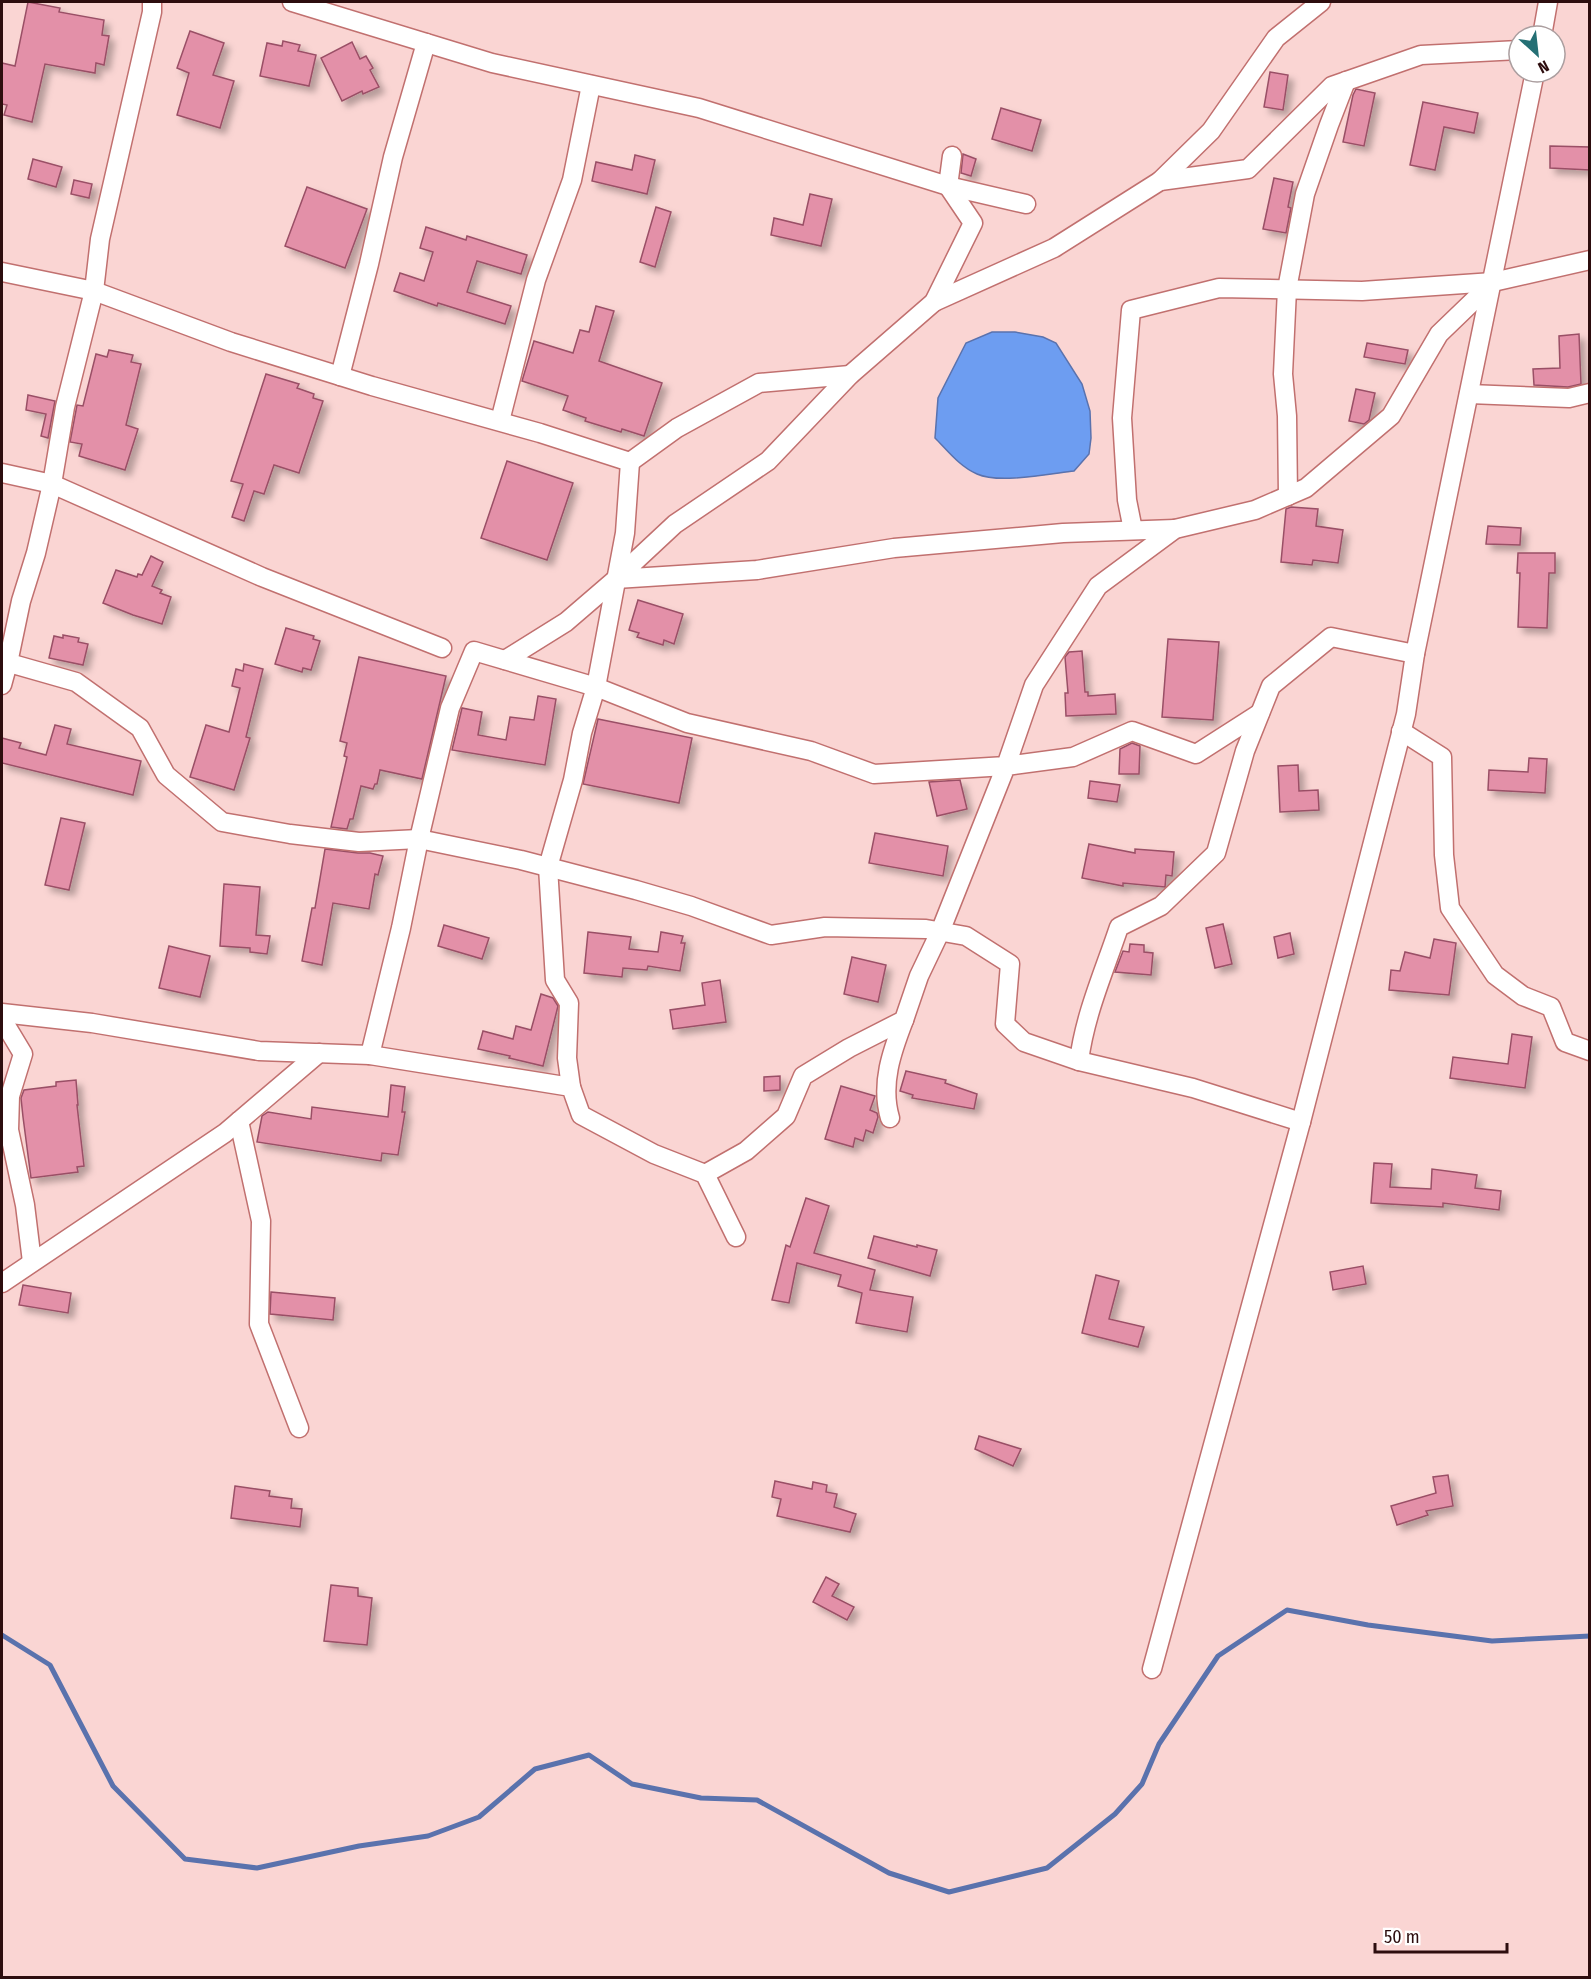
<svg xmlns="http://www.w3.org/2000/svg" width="1591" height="1979" viewBox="0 0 1591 1979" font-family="'Fira Sans Condensed',sans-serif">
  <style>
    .water { fill: #6d9df1; stroke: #5a72ad; stroke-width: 1.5 }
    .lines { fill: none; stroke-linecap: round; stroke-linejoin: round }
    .stream { stroke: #5a72ad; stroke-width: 5 }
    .building { fill: #e390a8; stroke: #9a4f66; stroke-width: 1.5; filter: url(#shadow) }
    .minor-casing { stroke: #c1706f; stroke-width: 21 }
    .minor { stroke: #fff; stroke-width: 18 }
  </style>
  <defs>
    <filter id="shadow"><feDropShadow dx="5.5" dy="5.5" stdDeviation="3" flood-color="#0004"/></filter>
  </defs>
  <rect width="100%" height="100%" fill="#fad5d3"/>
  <path class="water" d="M992 332H1015L1043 337 1056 343 1082 384 1090 411 1091 438 1089 454 1074 471C1049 474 999 484 977 474 960 467 947 450 935 438L938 398 966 343Z"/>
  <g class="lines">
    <path class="stream" d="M2 1635 50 1665 113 1786 185 1859 257 1868 359 1846 428 1836 479 1817 535 1769 589 1755 632 1784 701 1798 757 1800 889 1873 949 1892 1047 1868 1115 1814 1142 1784 1159 1744 1218 1656 1287 1610 1368 1625 1492 1641 1590 1636"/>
  </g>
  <g class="building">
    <path d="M28 2 60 8 59 12 104 20 102 35 109 36 104 65 96 63 95 73 45 64 32 122 4 115 7 105 2 104V63L15 66Z"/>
    <path d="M190 31 224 43 213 75 234 81 220 128 177 115 189 73 177 68Z"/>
    <path d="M283 41 300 45 298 51 316 55 309 86 260 76 267 43 282 46Z"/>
    <path d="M352 42 360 59 366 56 373 68 370 70 379 87 363 94 362 91 342 101 321 58Z"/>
    <path d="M1270 72 1288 75 1283 110 1264 107Z"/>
    <path d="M1356 89 1375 93 1364 146 1343 142 1353 95Z"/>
    <path d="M1423 102 1478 113 1474 133 1444 127 1435 170 1410 165Z"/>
    <path d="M1001 108 1041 120 1032 151 992 139Z"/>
    <path d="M1550 146 1590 147V170L1550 168Z"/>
    <path d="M963 154 976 159 971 176 961 173Z"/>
    <path d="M635 155 655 160 647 194 592 181 596 162 632 170Z"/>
    <path d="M33 159 62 167 56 187 28 179Z"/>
    <path d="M1274 178 1293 182 1288 207 1291 208 1286 233 1263 229Z"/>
    <path d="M74 180 92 184 89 198 71 194Z"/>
    <path d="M307 187 367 209 345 268 285 246Z"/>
    <path d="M810 194 832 199 821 246 771 235 774 218 803 225Z"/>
    <path d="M656 207 671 212 655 267 640 262Z"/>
    <path d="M426 227 466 240 467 236 527 255 521 274 477 261 467 292 511 306 505 324 438 303 437 306 394 291 400 273 424 281 433 252 420 248Z"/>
    <path d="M596 306 614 311 599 361 662 383 644 436 622 429 621 432 585 421 586 418 563 410 568 396 522 381 534 341 573 353 580 330 589 332Z"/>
    <path d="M1579 334 1581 384 1568 387 1534 385 1533 369 1560 368 1559 336Z"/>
    <path d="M1367 343 1408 350 1405 364 1364 357Z"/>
    <path d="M109 350 133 355 131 362 141 364 126 425 138 429 125 470 79 456 82 444 70 442 77 405 83 406 96 354 107 357Z"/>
    <path d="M266 374 299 384 297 388 314 394 313 398 323 401 299 473 274 465 264 494 254 491 244 521 232 517 243 484 231 481Z"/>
    <path d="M1356 389 1375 393 1369 420 1364 424 1349 421Z"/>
    <path d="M28 395 55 401 48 438 41 436 46 414 26 410Z"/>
    <path d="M507 461 573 483 547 560 481 538Z"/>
    <path d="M1291 507 1318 509 1316 526 1343 530 1338 563 1313 560 1312 565 1281 562 1286 509Z"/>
    <path d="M1488 526 1521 528 1520 545 1486 544Z"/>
    <path d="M1518 553H1555V573H1549L1547 628 1518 627 1520 573H1517Z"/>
    <path d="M151 556 163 562 152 586 162 590 160 593 171 597 162 624 133 615 103 603 116 570 137 577 138 574 142 575Z"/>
    <path d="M638 600 683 614 674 644 664 640 663 645 637 637 639 633 629 630Z"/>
    <path d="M286 628 314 636 313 639 320 641 311 670 303 668 302 672 275 664Z"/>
    <path d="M63 635 79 638 78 642 88 644 83 665 49 658 54 636 63 638Z"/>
    <path d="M1168 639 1219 642 1213 720 1162 717Z"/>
    <path d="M1082 651 1085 692H1088V696L1115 694 1116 714 1066 716 1065 693H1068L1065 657 1069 652Z"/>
    <path d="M359 657 446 676 422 779 380 770 377 784H375L373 789 361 786 353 819H350L347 829 331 827 347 757 344 756 347 743 340 741Z"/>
    <path d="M244 664 263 669 246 737 250 738 234 790 190 777 206 725 229 732 240 688 232 686 236 669 243 671Z"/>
    <path d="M538 696 556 699 545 765 452 750 462 708 482 712 478 735 506 740 510 717 534 720Z"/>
    <path d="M598 719 692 738 679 803 583 784Z"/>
    <path d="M55 725 71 729 67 744 141 761 133 795 2 763V738L21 743 19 748 46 755Z"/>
    <path d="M1132 743 1140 746 1139 774H1119L1120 749Z"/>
    <path d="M1529 758 1547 759 1545 793 1488 790 1489 770 1528 772Z"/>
    <path d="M1298 765 1299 791 1318 790 1319 810 1280 812 1278 766Z"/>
    <path d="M960 780 967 809 937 816 929 782Z"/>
    <path d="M1090 781 1120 785 1117 802 1088 798Z"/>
    <path d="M61 818 85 823 69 890 45 885Z"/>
    <path d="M875 833 948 846 943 876 869 863Z"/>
    <path d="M1089 844 1135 853V849L1174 852 1172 876 1166 875 1165 887 1123 883V886L1082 878Z"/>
    <path d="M325 849 358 853H370L383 856 378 875 375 874 369 909 333 903 322 965 302 961 312 908H315Z"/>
    <path d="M224 884 260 887 256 935 270 936 267 954 250 952V948L220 946Z"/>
    <path d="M1223 924 1232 964 1215 968 1206 928Z"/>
    <path d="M444 925 489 938 482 959 438 946Z"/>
    <path d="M588 932 631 937 629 949 658 952 661 932 683 936 681 943H685L680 971 648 966 647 970 623 968 622 977 584 973Z"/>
    <path d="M1290 933 1294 954 1278 958 1274 937Z"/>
    <path d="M1434 939 1456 943 1449 995 1389 990 1391 970 1400 971 1405 952 1430 958Z"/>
    <path d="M1130 944 1144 945V952L1153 953 1151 975 1115 972 1123 951 1129 952Z"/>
    <path d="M169 946 210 956 200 997 159 988Z"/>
    <path d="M852 957 886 965 878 1002 844 994Z"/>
    <path d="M720 980 726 1022 673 1029 670 1010 705 1005 702 983Z"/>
    <path d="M541 994 553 998 558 1006 543 1066 509 1058 510 1056 478 1049 483 1031 513 1039 516 1026 531 1030Z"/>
    <path d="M1512 1034 1532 1037 1525 1088 1450 1078 1453 1057 1508 1064Z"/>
    <path d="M906 1071 946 1080 945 1083 977 1094 974 1109 912 1098 913 1095 900 1091Z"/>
    <path d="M780 1076V1090L764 1091V1077Z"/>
    <path d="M76 1080 78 1105H77L84 1166 77 1167 78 1172 31 1178 23 1117 21 1098 24 1090 56 1086V1082Z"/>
    <path d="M391 1085 405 1087 402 1112H405L398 1155 382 1153 381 1161 257 1142 262 1116 268 1112 311 1119 312 1107 388 1117Z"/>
    <path d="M841 1086 875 1096 870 1110 877 1113 878 1117 873 1133 866 1130 863 1141 855 1138 853 1147 825 1139Z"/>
    <path d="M1374 1163 1392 1164 1390 1187 1431 1189 1432 1169 1477 1175 1475 1188 1501 1191 1499 1210 1443 1203V1207L1371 1203Z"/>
    <path d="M806 1198 829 1206 814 1253 875 1270 870 1290 913 1297 907 1332 856 1323 862 1293 838 1286 841 1275 797 1263 789 1303 772 1300 786 1245 790 1247Z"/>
    <path d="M874 1236 917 1247V1245L937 1250 930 1276 868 1258Z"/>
    <path d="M1363 1266 1366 1284 1333 1290 1330 1272Z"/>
    <path d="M1096 1275 1119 1281 1109 1319 1144 1327 1138 1347 1082 1333Z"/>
    <path d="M23 1285 71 1293 68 1313 19 1305Z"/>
    <path d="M271 1292 335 1298 333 1320 270 1314Z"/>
    <path d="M979 1436 1021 1449 1013 1466 975 1449Z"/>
    <path d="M1448 1475 1453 1506 1426 1511 1428 1515 1397 1525 1391 1506 1436 1493 1433 1477Z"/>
    <path d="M775 1481 812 1489 813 1482 827 1485 826 1492 837 1494 834 1507 856 1514 850 1532 777 1516 781 1499 772 1497Z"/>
    <path d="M235 1486 270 1491 269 1496 292 1499 291 1508 302 1509 300 1527 231 1518Z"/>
    <path d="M826 1577 839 1584 832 1596 854 1607 847 1620 813 1602Z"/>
    <path d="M331 1585 358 1588V1596L372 1598 367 1645 324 1641Z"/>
  </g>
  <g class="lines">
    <defs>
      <g id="minor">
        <path d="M292 2 492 63 699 108 948 186 1026 204"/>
        <path d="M1542 36 1548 2"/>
        <path d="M952 156 948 186 973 223 934 302 850 375 768 461 675 524 616 579 757 570 894 548 1063 533 1175 529"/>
        <path d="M1160 181 1211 131 1276 38 1321 2"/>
        <path d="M2 272 94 291 231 342 372 386 540 433 630 462 625 533 596 687 582 733 573 780 548 867 555 980 569 1003 567 1058 571 1087"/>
        <path d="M934 302 1054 248 1160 181 1248 169 1332 86 1421 55 1519 50"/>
        <path d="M340 376 369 264 393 157 426 43"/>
        <path d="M1469 394 1569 398 1590 393"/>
        <path d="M500 421 536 280 572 180 591 85"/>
        <path d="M630 462 677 428 759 383 850 375"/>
        <path d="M2 473 52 484 262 577 442 648"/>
        <path d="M1288 496 1287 416 1283 374 1287 289 1305 194 1329 125 1346 81"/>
        <path d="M1133 530 1127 500 1122 418 1131 310 1219 288 1362 291 1493 282 1590 260"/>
        <path d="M505 660 566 622 616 579"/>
        <path d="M2 661 76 682 140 728 166 775 222 822 290 834 359 842 419 839 521 860 636 890 691 906 771 935 825 927 926 929 966 936 1010 964 1005 1024 1024 1042 1079 1061 1193 1088 1301 1122"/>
        <path d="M2 685 8 663 21 601 36 553 52 484 65 407 94 291 100 239 152 12V2"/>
        <path d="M1401 731 1442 757 1444 855 1450 908 1495 975 1523 996 1551 1007 1565 1042 1590 1051"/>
        <path d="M2 1013 92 1023 259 1051 370 1055 571 1087 581 1115 654 1154 705 1174 736 1237"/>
        <path d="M2 1019 23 1054 10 1096 9 1130 25 1205 32 1262"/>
        <path d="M370 1055 401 928 419 839 450 708 474 651 596 687 687 723 811 751 874 774 1006 766 1034 685 1098 586 1175 529 1255 510 1306 488 1391 416 1439 334 1493 282"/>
        <path d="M1079 1061C1085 1014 1104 972 1119 927L1161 906 1216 853 1245 751 1271 686 1331 637 1415 654"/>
        <path d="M890 1118C880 1084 892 1051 904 1020"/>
        <path d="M239 1121 261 1221 259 1324 299 1428"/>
        <path d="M705 1174 746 1151 786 1116 803 1076 849 1048 904 1020 919 976 940 932 1006 766 1073 757 1132 731 1196 754 1260 713"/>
        <path d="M2 1283 225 1133 319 1053"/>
        <path d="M1152 1669 1301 1122 1406 714 1415 654 1535 72"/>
      </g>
    </defs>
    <use href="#minor" class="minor-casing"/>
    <use href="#minor" class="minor"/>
  </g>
  <rect width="1591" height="1979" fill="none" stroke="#2d0d0e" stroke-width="6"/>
  <g transform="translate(1537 54) rotate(153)"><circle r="28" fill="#ffffff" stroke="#ab9e9f" stroke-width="1.5"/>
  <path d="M0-4.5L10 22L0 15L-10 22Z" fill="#246f74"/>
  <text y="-9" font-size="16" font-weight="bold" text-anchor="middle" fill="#2d0d0e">N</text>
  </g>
  <path d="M1375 1943v9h132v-9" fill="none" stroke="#2d0d0e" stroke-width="3"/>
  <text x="1384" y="1943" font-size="18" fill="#2d0d0e" stroke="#ffffff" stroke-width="4.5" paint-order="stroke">50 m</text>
</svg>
